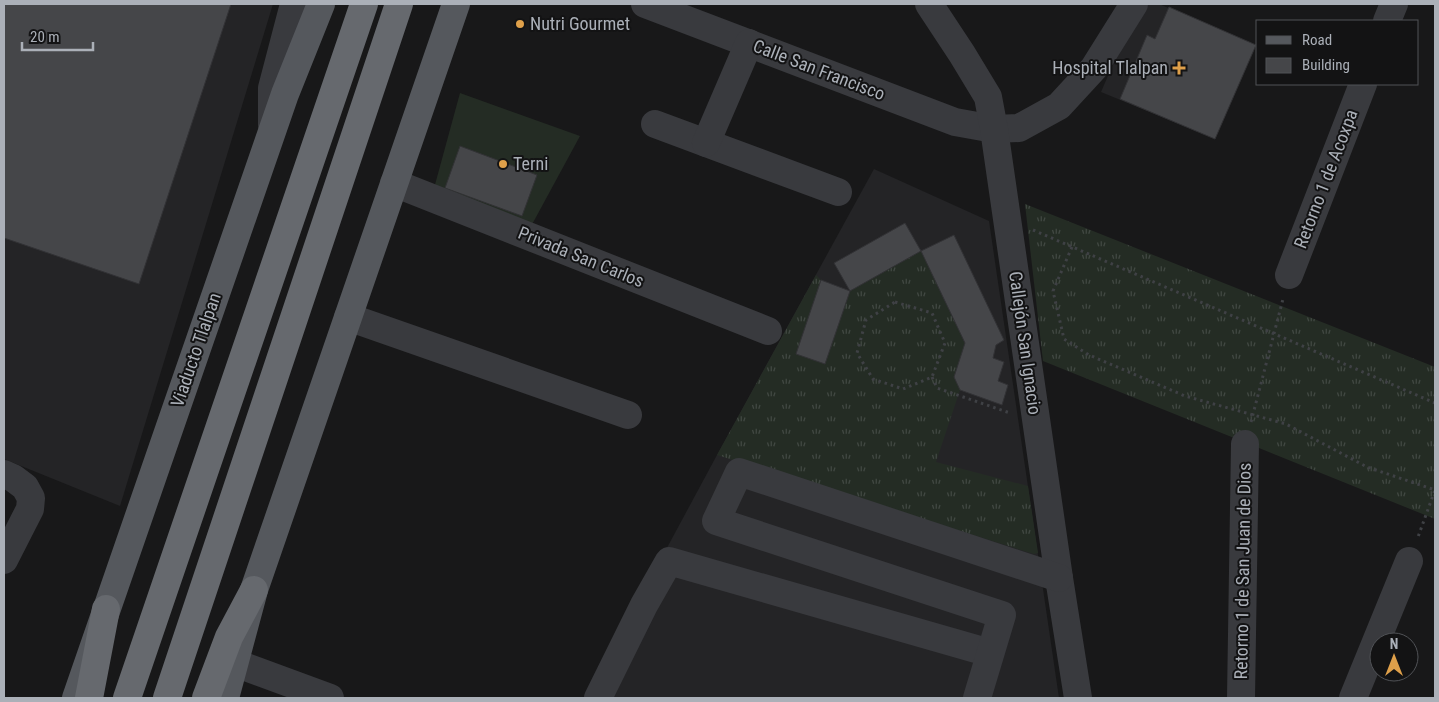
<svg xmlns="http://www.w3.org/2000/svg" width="1439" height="702" viewBox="0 0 1439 702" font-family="'Roboto Condensed',sans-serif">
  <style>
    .built { fill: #242426 }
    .grass { fill: url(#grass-tufts) }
    .pitch { fill: #242c24 }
    .building { fill: #454649; stroke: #323235 }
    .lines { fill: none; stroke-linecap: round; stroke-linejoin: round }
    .path { stroke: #3f4145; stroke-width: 3; stroke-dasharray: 2.5 4; stroke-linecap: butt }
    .minor { stroke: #393a3e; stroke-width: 28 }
    .major { stroke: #55585d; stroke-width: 28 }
    .highway { stroke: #66696e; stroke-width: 28 }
    .poi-dot { fill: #dfa04a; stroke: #131314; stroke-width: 2 }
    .labels { text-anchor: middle; stroke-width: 4; stroke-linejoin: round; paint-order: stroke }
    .poi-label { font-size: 18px; fill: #abb0b8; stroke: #131314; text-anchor: start }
    .street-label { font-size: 18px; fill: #abb0b8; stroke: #131314 }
  </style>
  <defs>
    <pattern id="grass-tufts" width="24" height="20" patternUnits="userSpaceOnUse" patternTransform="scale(1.25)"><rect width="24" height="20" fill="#242c24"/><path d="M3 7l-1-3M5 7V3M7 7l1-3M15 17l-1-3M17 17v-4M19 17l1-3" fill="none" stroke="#414842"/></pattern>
  </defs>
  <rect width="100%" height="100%" fill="#181819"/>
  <g class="built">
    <path d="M4 4H273L120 506 4 459Z"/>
    <path d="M1139 4H1159L1256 45 1215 139 1101 92Z"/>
    <path d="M874 169 989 221 1059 698H586L717 455Z"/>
  </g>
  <g class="grass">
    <path d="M1025 204 1435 367V519L1043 361Z"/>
    <path d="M921 251 965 343 954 377 960 390 936 462 1028 486 1038 553 1034 554 717 455 816 275 821 280 796 354 825 364 850 291Z"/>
  </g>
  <path class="pitch" d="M460 93 580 136 529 230 433 192Z"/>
  <g class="building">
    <path d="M4 4H231L139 284 4 238Z"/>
    <path d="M1169 7 1256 45 1215 139 1120 99 1147 35 1155 39Z"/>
    <path d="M460 146 537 175 522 216 445 188Z"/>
    <path d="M905 223 921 251 850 291 834 263Z"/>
    <path d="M954 235 1004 340 996 345 993 358 1004 362 998 381 1008 385 1002 405 960 390 954 377 965 343 921 251Z"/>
    <path d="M821 280 850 291 825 364 796 354Z"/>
  </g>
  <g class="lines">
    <g class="path">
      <path d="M1033 230 1435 403"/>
      <path d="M1072 247 1053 291 1064 339 1089 355 1185 396 1286 424 1367 467 1435 490 1418 537"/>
      <path d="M895 302 932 313 945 343 932 377 903 389 873 379 857 353 866 320Z"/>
      <path d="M932 377 937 388 1010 413"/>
      <path d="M1251 422 1283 299"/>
    </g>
    <g class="minor">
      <path d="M645 4 955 122 994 129 1019 128 1059 106 1094 68 1134 4"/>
      <path d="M929 4 962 54 988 97 994 129 1059 578 1078 698"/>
      <path d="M1387 21 1394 4"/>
      <path d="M655 124 838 192"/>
      <path d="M272 125V88L294 4"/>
      <path d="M706 143 749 43"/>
      <path d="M394 183 768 331"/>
      <path d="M1289 275 1363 84"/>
      <path d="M348 317 628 415"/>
      <path d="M4 474 13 478 25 487 31 498 30 509 4 560"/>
      <path d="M235 663 330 698"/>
      <path d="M598 698 644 605 669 561 990 653"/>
      <path d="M977 698 1002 615 716 521 739 472 1059 578"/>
      <path d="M1241 698 1245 444"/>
      <path d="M1353 698 1409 561"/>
    </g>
    <g class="major">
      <path d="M76 698 285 94 321 4"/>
      <path d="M225 698 254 590 456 4"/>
    </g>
    <g class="highway">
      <path d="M89 698 106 609"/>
      <path d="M127 698 364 4"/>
      <path d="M167 698 399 4"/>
      <path d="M206 698 229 637 254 590"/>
    </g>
  </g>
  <g class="poi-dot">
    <circle cx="520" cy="24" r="5"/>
    <path d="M1176.5 60.5h5v5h5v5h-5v5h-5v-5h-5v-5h5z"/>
    <circle cx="503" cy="164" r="5"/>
  </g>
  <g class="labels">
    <g class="poi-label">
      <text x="530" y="30">Nutri Gourmet</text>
      <text x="1168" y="74" text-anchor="end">Hospital Tlalpan</text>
      <text x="513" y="170">Terni</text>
    </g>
    <g class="street-label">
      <text transform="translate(819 70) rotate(21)" y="6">Calle San Francisco</text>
      <text transform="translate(1326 179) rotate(-69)" y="6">Retorno 1 de Acoxpa</text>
      <text transform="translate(581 257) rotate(22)" y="6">Privada San Carlos</text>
      <text transform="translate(1025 343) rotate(82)" y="6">Callejón San Ignacio</text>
      <text transform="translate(196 350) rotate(-71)" y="6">Viaducto Tlalpan</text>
      <text transform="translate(1243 571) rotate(-89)" y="6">Retorno 1 de San Juan de Dios</text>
    </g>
  </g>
  <rect width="1439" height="702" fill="none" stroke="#abb0b8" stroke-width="10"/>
  <rect x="1256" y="20" width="162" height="65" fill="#131314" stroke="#505256"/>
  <rect x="1266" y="36" width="25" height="8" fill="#55585d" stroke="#505256"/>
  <text x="1302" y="45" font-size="15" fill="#abb0b8">Road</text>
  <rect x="1266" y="58" width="25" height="15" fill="#454649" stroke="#505256"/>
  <text x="1302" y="70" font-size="15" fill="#abb0b8">Building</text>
  <g transform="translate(1394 657)"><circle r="24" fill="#131314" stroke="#505256"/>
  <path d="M0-4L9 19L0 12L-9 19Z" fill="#dfa04a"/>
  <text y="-8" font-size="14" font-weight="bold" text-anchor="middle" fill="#abb0b8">N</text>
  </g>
  <path d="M22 42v8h71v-8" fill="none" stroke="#abb0b8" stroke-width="2.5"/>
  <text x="30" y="42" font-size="15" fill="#abb0b8" stroke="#131314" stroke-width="4" paint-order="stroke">20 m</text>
</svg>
